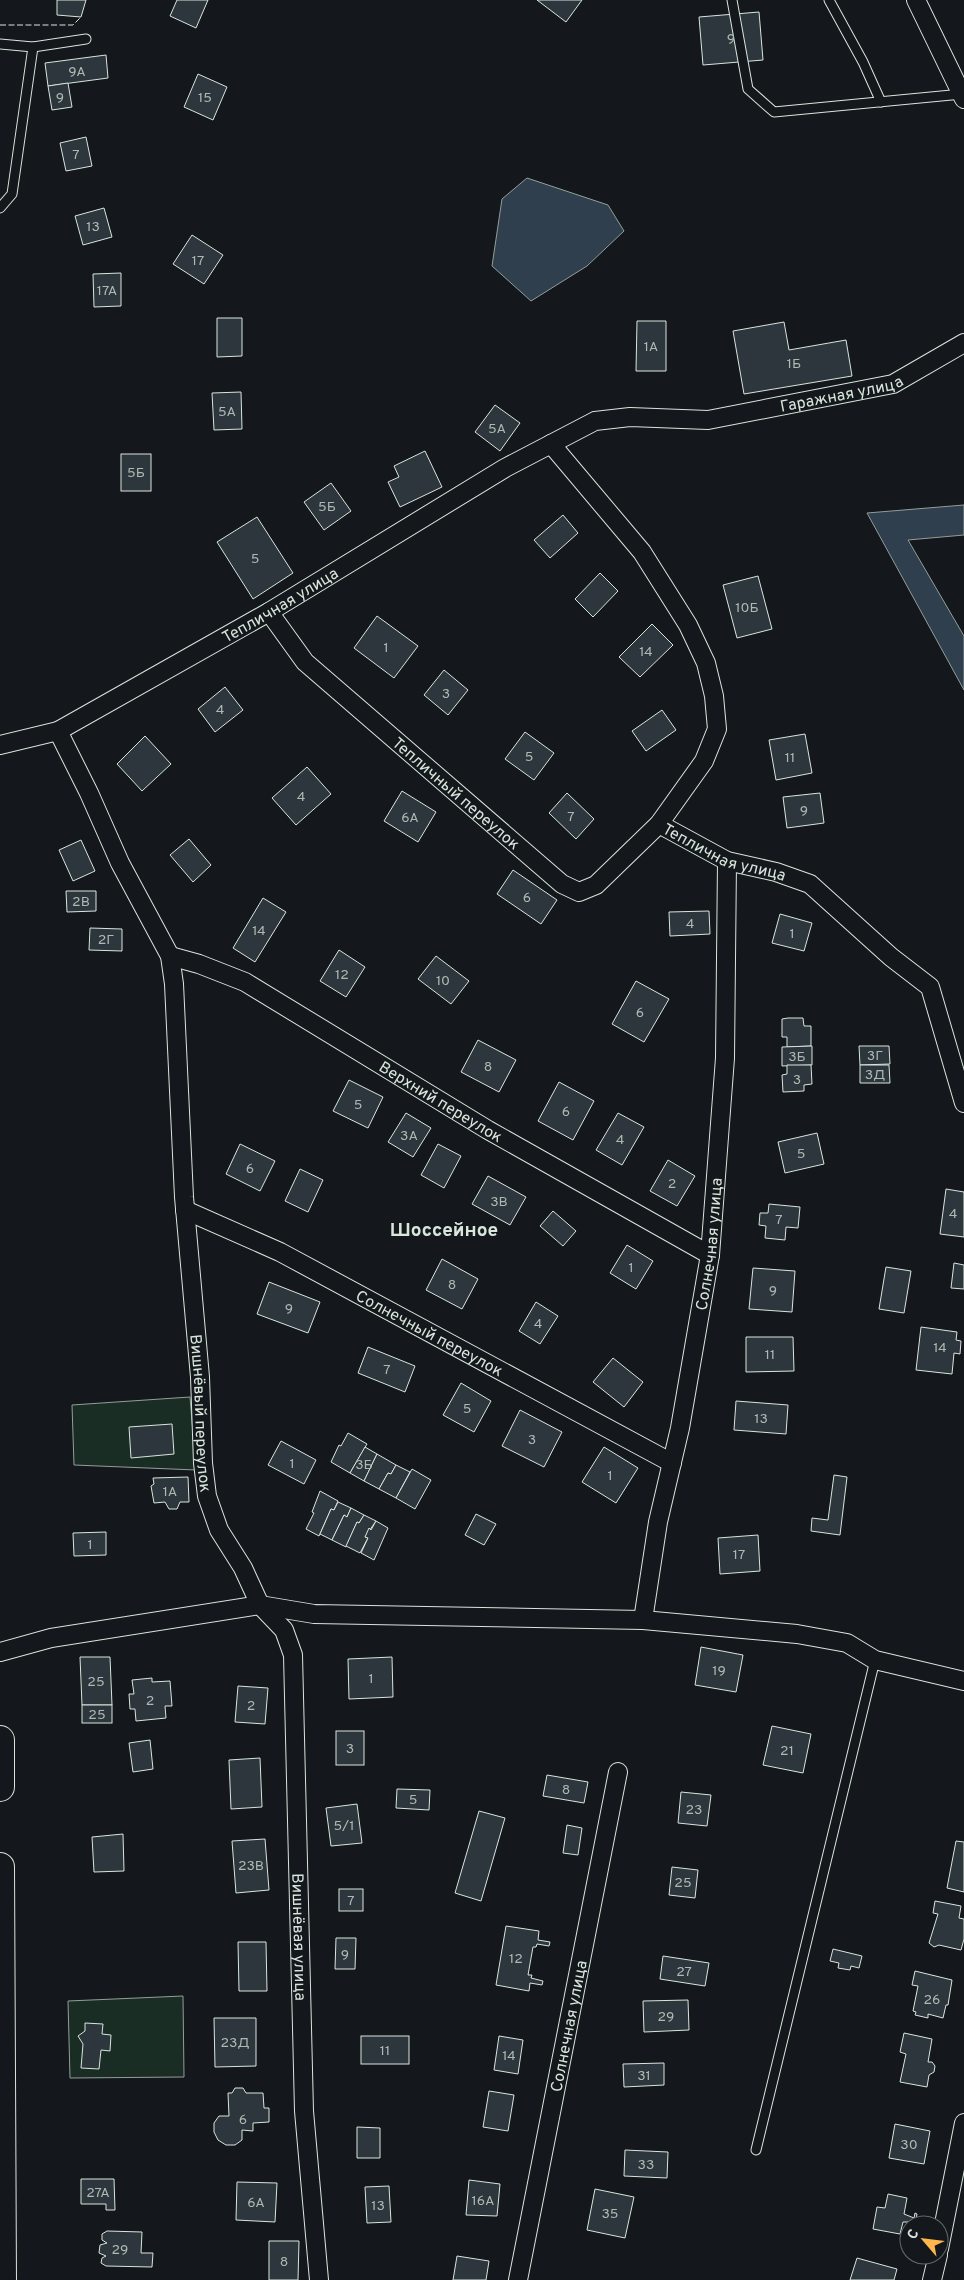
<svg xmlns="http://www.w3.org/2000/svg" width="964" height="2280" viewBox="0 0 964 2280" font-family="Overpass,sans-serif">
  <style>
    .green { fill: #1a2d24; stroke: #939e99 }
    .water { fill: #2f3f4d; stroke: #939e99 }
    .building { fill: #2c363c; stroke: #d8e6dc }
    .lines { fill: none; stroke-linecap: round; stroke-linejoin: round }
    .lane-casing { stroke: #d8e6dc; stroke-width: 11 }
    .street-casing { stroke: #d8e6dc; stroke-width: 20 }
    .primary-casing { stroke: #d8e6dc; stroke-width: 30 }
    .lane { stroke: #14181c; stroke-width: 9 }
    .street { stroke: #14181c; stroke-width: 18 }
    .primary { stroke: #14181c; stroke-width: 28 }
    .fence { stroke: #d8e6dc; stroke-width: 1; stroke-dasharray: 6 2.5; stroke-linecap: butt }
    .labels { text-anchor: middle; stroke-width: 4; stroke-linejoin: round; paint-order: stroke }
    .number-label { font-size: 14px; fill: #adbab4 }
    .street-label { font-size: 16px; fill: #d8e6dc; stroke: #14181c }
    .quarter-label { font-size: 19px; font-weight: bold; fill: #d8e6dc; stroke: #14181c }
  </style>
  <rect width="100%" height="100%" fill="#14181c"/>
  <g class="green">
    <path d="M190 1397 196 1470 74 1465 72 1405Z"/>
    <path d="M183 1996 184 2077 70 2078 68 2001Z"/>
  </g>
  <g class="water">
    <path d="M527 178 608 205 624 231 587 266 531 301 492 266 502 199Z"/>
    <path d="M964 505V535L908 540 964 636V690L867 513Z"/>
  </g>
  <g class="building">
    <path d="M57 0H86L81 17 57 15Z"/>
    <path d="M177 0H208L196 28 170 16Z"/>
    <path d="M537 0H582L566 22Z"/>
    <path d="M759 12 763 60 703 65 699 17Z"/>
    <path d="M106 55 108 78 48 86 45 63Z"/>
    <path d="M198 74 227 87 213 120 184 107Z"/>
    <path d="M68 83 72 107 52 110 48 86Z"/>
    <path d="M86 137 92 166 66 171 60 143Z"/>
    <path d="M104 208 112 237 83 245 75 216Z"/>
    <path d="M192 235 223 255 204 284 173 264Z"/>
    <path d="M121 273V306L94 307 93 274Z"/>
    <path d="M217 318H242V356L217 357Z"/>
    <path d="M637 321H666V371H636Z"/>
    <path d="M784 322 789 350 846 340 852 376 744 394 733 331Z"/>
    <path d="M241 392 242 429 214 430 212 393Z"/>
    <path d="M495 405 520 423 500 451 475 432Z"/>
    <path d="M425 451 442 487 400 507 388 482 399 477 394 466Z"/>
    <rect x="121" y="454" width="30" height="37"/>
    <path d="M331 483 351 511 324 530 304 502Z"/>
    <path d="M563 515 578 533 550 558 534 540Z"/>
    <path d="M257 517 293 573 253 599 217 542Z"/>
    <path d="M600 573 618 591 593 617 575 599Z"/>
    <path d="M758 576 772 629 737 638 723 585Z"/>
    <path d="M377 616 418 646 394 678 354 648Z"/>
    <path d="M652 624 673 645 640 677 619 657Z"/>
    <path d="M444 670 468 690 448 715 424 695Z"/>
    <path d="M225 687 243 710 215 732 198 709Z"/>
    <path d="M662 710 676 730 646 751 632 731Z"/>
    <path d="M525 732 554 753 534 780 505 759Z"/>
    <path d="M805 734 812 773 776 780 769 740Z"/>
    <path d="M145 736 171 764 142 791 117 764Z"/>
    <path d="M307 767 331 794 296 825 272 798Z"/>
    <path d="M402 791 436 812 418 842 384 821Z"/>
    <path d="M567 793 594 819 576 839 549 813Z"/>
    <path d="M820 793 824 823 787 828 783 797Z"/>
    <path d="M189 839 211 865 193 882 170 855Z"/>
    <path d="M81 840 95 871 73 881 59 850Z"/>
    <path d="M513 870 557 900 541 924 497 894Z"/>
    <path d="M66 891H96V911L67 912Z"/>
    <path d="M263 898 286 912 255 962 233 948Z"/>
    <path d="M709 911 710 934 670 936 669 912Z"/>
    <path d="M780 914 812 923 804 951 772 943Z"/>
    <path d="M90 928 122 929V951L89 950Z"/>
    <path d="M339 950 365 967 346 997 320 981Z"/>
    <path d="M436 956 469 981 451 1004 418 979Z"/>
    <path d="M636 981 669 999 644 1042 612 1024Z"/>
    <path d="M788 1018H803L804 1026H811V1046L787 1047V1037H782V1019Z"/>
    <path d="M478 1040 516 1060 499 1092 461 1072Z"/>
    <path d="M812 1046V1065L782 1066V1047Z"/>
    <path d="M859 1046H889L890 1064 860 1065Z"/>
    <path d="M787 1065H811L812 1084 804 1085V1091L783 1092 782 1075 787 1074Z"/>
    <path d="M860 1065H889L890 1083H860Z"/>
    <path d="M349 1080 383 1097 368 1128 333 1111Z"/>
    <path d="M559 1082 594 1101 573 1140 538 1121Z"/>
    <path d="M406 1113 431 1128 413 1157 388 1142Z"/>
    <path d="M618 1113 644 1127 622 1165 596 1150Z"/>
    <path d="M817 1133 824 1164 785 1173 778 1142Z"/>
    <path d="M240 1144 275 1161 260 1191 226 1174Z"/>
    <path d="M438 1144 461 1156 444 1188 421 1175Z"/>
    <path d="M668 1160 695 1176 677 1206 650 1191Z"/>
    <path d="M300 1169 323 1180 308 1212 285 1201Z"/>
    <path d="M488 1176 526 1197 510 1225 472 1204Z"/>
    <path d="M946 1189 964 1192V1237L940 1234Z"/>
    <path d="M769 1204 800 1207 798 1228 786 1227 785 1240 765 1238 766 1226 759 1225 760 1213H768Z"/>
    <path d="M553 1211 576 1231 563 1246 540 1226Z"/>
    <path d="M627 1245 653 1261 636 1289 610 1273Z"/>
    <path d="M442 1259 478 1279 462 1309 426 1290Z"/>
    <path d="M954 1263 964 1265V1289L951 1288Z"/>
    <path d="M886 1267 911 1271 904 1313 879 1309Z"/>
    <path d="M753 1268 795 1271 792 1312 749 1309Z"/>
    <path d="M269 1282 320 1302 308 1333 257 1314Z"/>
    <path d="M536 1302 558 1316 540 1344 519 1331Z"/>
    <path d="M921 1327 957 1332 956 1340 961 1341 960 1354 954 1353 952 1374 916 1370Z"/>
    <path d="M746 1337H793L794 1371 746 1372Z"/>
    <path d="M368 1347 415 1366 405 1392 358 1373Z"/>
    <path d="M613 1358 643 1382 624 1407 593 1382Z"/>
    <path d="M461 1383 491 1401 474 1432 443 1415Z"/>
    <path d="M736 1401 788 1405 786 1434 734 1430Z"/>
    <path d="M520 1410 562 1432 544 1467 502 1446Z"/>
    <path d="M172 1424 174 1454 131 1458 129 1427Z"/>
    <path d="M348 1433 367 1444 350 1473 331 1462 339 1445 341 1446Z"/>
    <path d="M281 1441 316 1460 304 1484 268 1465Z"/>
    <path d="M365 1447 377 1454 364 1481 350 1473Z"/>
    <path d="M604 1447 638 1468 616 1503 582 1482Z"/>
    <path d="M377 1454 396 1465 391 1474 388 1473 379 1489 364 1481Z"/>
    <path d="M396 1465 410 1472 396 1498 379 1489 388 1473 391 1474Z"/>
    <path d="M412 1469 431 1480 415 1509 396 1498Z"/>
    <path d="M834 1475 847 1477 840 1535 811 1531 812 1518 828 1520Z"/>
    <path d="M188 1477 189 1502H180L177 1509H169L165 1502 154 1503 151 1486 154 1484 153 1478Z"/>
    <path d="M320 1491 338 1501 334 1510 331 1509 319 1536 306 1529 314 1513 312 1512Z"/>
    <path d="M338 1502 351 1508 347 1517 344 1515 332 1540 320 1534 331 1509 334 1510Z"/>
    <path d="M351 1508 364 1515 359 1523 357 1522 346 1547 332 1540 344 1515 347 1517Z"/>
    <path d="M476 1514 496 1524 484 1545 465 1535Z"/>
    <path d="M364 1515 376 1521 365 1537 368 1538 360 1553 346 1546 357 1522 359 1523Z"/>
    <path d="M376 1521 388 1528 374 1560 361 1553 368 1538 365 1537 369 1528 371 1530Z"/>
    <path d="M106 1532V1555L74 1556 73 1533Z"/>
    <path d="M758 1535 760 1571 720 1574 718 1538Z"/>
    <path d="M701 1647 743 1655 736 1692 695 1685Z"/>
    <path d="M80 1657H110L112 1705H82Z"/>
    <path d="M392 1657 393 1697 349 1699 348 1659Z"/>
    <path d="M152 1678V1682L170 1681 172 1706H165L166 1718 136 1721 135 1709H130L129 1694H134L132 1680Z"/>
    <path d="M238 1686 268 1688 265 1724 235 1722Z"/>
    <rect x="82" y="1705" width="30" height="18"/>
    <path d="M772 1726 811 1734 803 1773 763 1765Z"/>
    <rect x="336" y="1731" width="28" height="34"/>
    <path d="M150 1740 153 1769 133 1772 129 1743Z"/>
    <path d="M260 1758 262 1807 231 1809 229 1760Z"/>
    <path d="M547 1775 588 1782 584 1803 543 1796Z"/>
    <path d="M397 1789 430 1790 429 1810 396 1808Z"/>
    <path d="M681 1792 711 1795 707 1826 678 1823Z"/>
    <path d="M357 1804 362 1843 331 1846 326 1808Z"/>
    <path d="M479 1811 505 1818 481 1901 455 1893Z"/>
    <path d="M567 1825 582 1828 578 1855 563 1853Z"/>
    <path d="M123 1834 124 1871 94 1872 92 1837Z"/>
    <path d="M265 1839 269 1890 236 1893 232 1841Z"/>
    <path d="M956 1841 964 1842V1892L947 1888Z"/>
    <path d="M672 1867 698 1870 695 1898 669 1895Z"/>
    <rect x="339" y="1889" width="24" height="22"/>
    <path d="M935 1901 961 1906 959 1918 964 1919V1939L961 1950 939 1945 934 1947 929 1943 938 1914 933 1913Z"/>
    <path d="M506 1926 539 1931 538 1940 550 1942 549 1946 537 1944 536 1947H533L528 1975H532L531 1978 543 1981 542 1985 530 1983 529 1991 496 1985Z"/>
    <path d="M336 1938H356L355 1969H335Z"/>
    <path d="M238 1942H266L267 1991H239Z"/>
    <path d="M833 1949 862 1956 859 1968 851 1966 850 1970 838 1968 839 1963 830 1961Z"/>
    <path d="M663 1956 709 1963 705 1986 660 1979Z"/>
    <path d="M915 1971 952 1980 948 2005H946L943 2018 928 2014V2018L915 2015 916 2012 913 2011 918 1986 912 1985Z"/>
    <path d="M688 2000 689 2030 644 2032 643 2001Z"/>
    <path d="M214 2018H256V2066L215 2067Z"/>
    <path d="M85 2023 103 2024 102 2034 111 2035 110 2051 101 2050 99 2069 81 2068 83 2044 78 2036 85 2031Z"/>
    <path d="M904 2033 932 2039 928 2062H932L935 2066 934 2072 929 2075 927 2087 900 2082 906 2054 900 2052Z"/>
    <rect x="361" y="2036" width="48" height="28"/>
    <path d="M499 2036 523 2040 518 2074 494 2070Z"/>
    <path d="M664 2063V2085L624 2087 623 2064Z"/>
    <path d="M235 2088H243L246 2093H263L264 2108H269V2122L253 2123V2131L242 2130V2140L235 2145H226L218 2140 214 2132V2123L219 2116H229L228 2093H232Z"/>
    <path d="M489 2091 514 2095 508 2131 483 2127Z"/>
    <path d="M895 2124 930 2131 924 2164 889 2158Z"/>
    <path d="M357 2127 380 2128V2158H357Z"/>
    <path d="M625 2150 668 2152 667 2178 624 2176Z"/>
    <path d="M81 2179H114L115 2210H106V2204H81Z"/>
    <path d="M469 2180 500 2184 497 2216 466 2215Z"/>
    <path d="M237 2182 277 2183 275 2222 236 2220Z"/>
    <path d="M389 2186 391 2222 367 2223 365 2187Z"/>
    <path d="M595 2189 634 2197 625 2238 587 2230Z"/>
    <path d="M888 2194 907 2198 904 2214 914 2218 915 2213 917 2214 915 2225H912L913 2222H903L900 2234 873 2229 877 2207 885 2208Z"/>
    <path d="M107 2231 142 2232 141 2253H153L152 2267 106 2266 101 2263 102 2258 106 2256 99 2253 100 2245 107 2243 102 2240V2234Z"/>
    <path d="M269 2241H299L298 2280H269Z"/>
    <path d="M457 2256 489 2261 486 2280H453Z"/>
    <path d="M857 2258 897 2269 894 2280H850Z"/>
  </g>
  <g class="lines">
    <defs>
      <g id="lane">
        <path d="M732 0 748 89 774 112 962 94"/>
        <path d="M829 0 863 62 881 102"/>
        <path d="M0 44 33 47 86 39"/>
        <path d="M0 208 12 194 33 47"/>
        <path d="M756 2150 875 1660"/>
      </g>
      <g id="street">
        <path d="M916 0 964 99"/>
        <path id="s1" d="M269 612 305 662 562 884 579 892 596 885 659 824 704 761 717 729 714 696 706 663 688 625 642 552 551 444"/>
        <path id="s2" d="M58 731 89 793 120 863 170 956 174 984 184 1197 200 1377 203 1463 207 1496 219 1530 243 1568 260 1605 284 1630 293 1655 304 2111 319 2280"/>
        <path id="s3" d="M0 745 58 731 269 612 505 468 595 421 630 417 708 420 893 384 964 343"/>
        <path id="s4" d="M659 824 727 861 776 872 810 884 891 957 930 987 964 1103"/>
        <path id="s5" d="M170 956 199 964 245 982 488 1130 710 1255"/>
        <path id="s6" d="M185 1210 280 1252 672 1463"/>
        <path id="s7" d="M643 1620 658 1522 680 1428 710 1255 725 1058 727 861"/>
        <path d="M0 1652 51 1638 260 1605 314 1614 643 1620 797 1634 847 1643 875 1660 964 1681"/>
        <path d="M939 2249 964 2123"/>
        <path id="s8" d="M518 2280 618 1772"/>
        <path d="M932 2280 938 2255"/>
      </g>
      <g id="primary">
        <path d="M0 1740V1787"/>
        <path d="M0 1867 2 2280"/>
      </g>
    </defs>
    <use href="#lane" class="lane-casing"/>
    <use href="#street" class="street-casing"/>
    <use href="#primary" class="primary-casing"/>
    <use href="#lane" class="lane"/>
    <use href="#street" class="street"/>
    <use href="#primary" class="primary"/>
    <path class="fence" d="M0 25H73L81 17"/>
  </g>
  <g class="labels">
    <g class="number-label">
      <text x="731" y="43">9</text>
      <text x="77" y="76">9А</text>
      <text x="60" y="102">9</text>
      <text x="205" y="102">15</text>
      <text x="76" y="159">7</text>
      <text x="93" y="231">13</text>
      <text x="198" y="265">17</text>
      <text x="107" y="295">17А</text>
      <text x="651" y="351">1А</text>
      <text x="794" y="368">1Б</text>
      <text x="227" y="416">5А</text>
      <text x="497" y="433">5А</text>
      <text x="136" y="477">5Б</text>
      <text x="327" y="511">5Б</text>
      <text x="255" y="563">5</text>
      <text x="747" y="612">10Б</text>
      <text x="386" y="652">1</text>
      <text x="646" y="656">14</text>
      <text x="446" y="698">3</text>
      <text x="220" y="714">4</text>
      <text x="529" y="761">5</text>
      <text x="790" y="762">11</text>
      <text x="301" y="801">4</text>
      <text x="804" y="815">9</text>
      <text x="571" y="821">7</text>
      <text x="410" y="822">6А</text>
      <text x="527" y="902">6</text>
      <text x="81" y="906">2В</text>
      <text x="690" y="928">4</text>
      <text x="259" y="935">14</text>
      <text x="792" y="938">1</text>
      <text x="106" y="944">2Г</text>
      <text x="342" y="979">12</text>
      <text x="443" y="985">10</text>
      <text x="640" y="1017">6</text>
      <text x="875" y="1060">3Г</text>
      <text x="797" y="1061">3Б</text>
      <text x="488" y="1071">8</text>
      <text x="875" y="1079">3Д</text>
      <text x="797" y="1084">3</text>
      <text x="358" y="1109">5</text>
      <text x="566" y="1116">6</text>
      <text x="409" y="1140">3А</text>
      <text x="620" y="1144">4</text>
      <text x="801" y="1158">5</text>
      <text x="250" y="1173">6</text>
      <text x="672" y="1188">2</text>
      <text x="499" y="1206">3В</text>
      <text x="953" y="1218">4</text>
      <text x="779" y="1224">7</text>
      <text x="631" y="1272">1</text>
      <text x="452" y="1289">8</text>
      <text x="773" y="1295">9</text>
      <text x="289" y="1313">9</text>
      <text x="538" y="1328">4</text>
      <text x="940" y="1352">14</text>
      <text x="770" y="1359">11</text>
      <text x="387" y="1374">7</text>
      <text x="467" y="1413">5</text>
      <text x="761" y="1423">13</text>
      <text x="532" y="1444">3</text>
      <text x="292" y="1468">1</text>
      <text x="364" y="1469">3Б</text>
      <text x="610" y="1480">1</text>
      <text x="170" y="1496">1А</text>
      <text x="90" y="1549">1</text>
      <text x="739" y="1559">17</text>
      <text x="719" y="1675">19</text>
      <text x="371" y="1683">1</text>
      <text x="96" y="1686">25</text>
      <text x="150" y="1705">2</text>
      <text x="251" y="1710">2</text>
      <text x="97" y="1719">25</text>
      <text x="350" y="1753">3</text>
      <text x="787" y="1755">21</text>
      <text x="566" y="1794">8</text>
      <text x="413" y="1804">5</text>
      <text x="694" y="1814">23</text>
      <text x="344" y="1830">5/1</text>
      <text x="251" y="1870">23В</text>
      <text x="683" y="1887">25</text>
      <text x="351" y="1905">7</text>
      <text x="345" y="1959">9</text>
      <text x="516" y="1963">12</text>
      <text x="684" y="1976">27</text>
      <text x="932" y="2004">26</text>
      <text x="666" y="2021">29</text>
      <text x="235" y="2047">23Д</text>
      <text x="385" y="2055">11</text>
      <text x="509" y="2060">14</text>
      <text x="644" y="2080">31</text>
      <text x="243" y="2124">6</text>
      <text x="909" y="2149">30</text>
      <text x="646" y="2169">33</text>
      <text x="98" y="2197">27А</text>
      <text x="483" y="2205">16А</text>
      <text x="256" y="2207">6А</text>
      <text x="378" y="2210">13</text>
      <text x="610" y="2218">35</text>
      <text x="120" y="2254">29</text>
      <text x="284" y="2266">8</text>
    </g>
    <g class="street-label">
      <text dy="6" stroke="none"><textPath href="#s3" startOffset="929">Гаражная улица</textPath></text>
      <text dy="6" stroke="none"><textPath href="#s3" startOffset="315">Тепличная улица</textPath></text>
      <text dy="6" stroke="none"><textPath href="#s1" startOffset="262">Тепличный переулок</textPath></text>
      <text dy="6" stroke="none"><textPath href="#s4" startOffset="72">Тепличная улица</textPath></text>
      <text dy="6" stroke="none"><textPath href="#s5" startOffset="309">Верхний переулок</textPath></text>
      <text dy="6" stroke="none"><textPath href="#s7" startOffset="382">Солнечная улица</textPath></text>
      <text dy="6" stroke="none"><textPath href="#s6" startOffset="274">Солнечный переулок</textPath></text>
      <text dy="6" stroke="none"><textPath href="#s2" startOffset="710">Вишнёвый переулок</textPath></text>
      <text dy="6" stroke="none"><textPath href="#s2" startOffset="1258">Вишнёвая улица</textPath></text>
      <text dy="6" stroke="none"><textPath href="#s8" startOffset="259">Солнечная улица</textPath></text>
    </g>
    <g class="quarter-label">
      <text x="444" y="1236">Шоссейное</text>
    </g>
  </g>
  <g transform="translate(924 2240) rotate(298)"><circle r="24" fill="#14181c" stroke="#626a69"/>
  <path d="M0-4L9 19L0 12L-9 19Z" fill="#ffb74d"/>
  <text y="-8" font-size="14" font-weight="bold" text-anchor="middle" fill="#d8e6dc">С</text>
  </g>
</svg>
